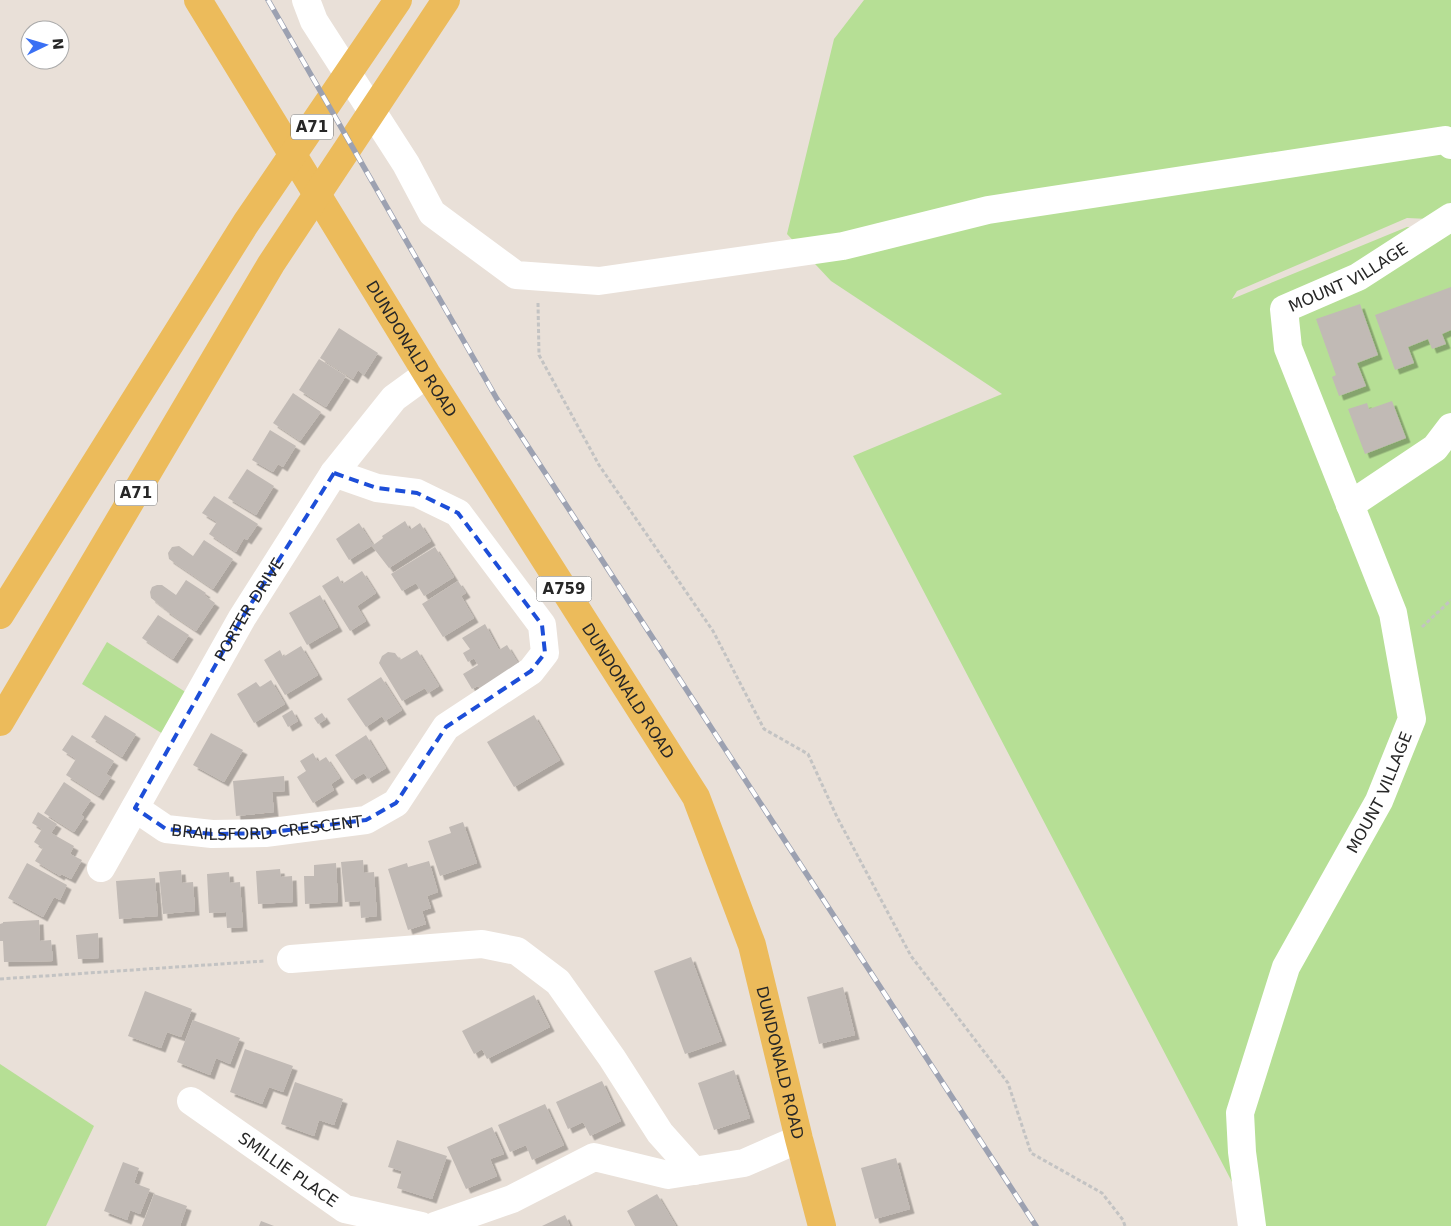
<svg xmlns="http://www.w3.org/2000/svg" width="1451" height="1226" viewBox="0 0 1451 1226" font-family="'DejaVu Sans',sans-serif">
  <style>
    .green { fill: #b6df95 }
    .building { fill: #c1bab5; filter: url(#shadow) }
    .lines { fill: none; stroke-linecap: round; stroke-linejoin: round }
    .path { stroke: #c3c3c3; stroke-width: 3; stroke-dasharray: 4 2.5; stroke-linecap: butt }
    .minor { stroke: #fff; stroke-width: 28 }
    .major { stroke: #ecbb5b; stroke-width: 28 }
    .rail-casing { stroke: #9ca1b1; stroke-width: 5.5 }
    .rail { stroke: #fff; stroke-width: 4; stroke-dasharray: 11; stroke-linecap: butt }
    .marked { fill: none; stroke: #1d4ed8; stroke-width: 4; stroke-dasharray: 10 6; stroke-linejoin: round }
    .labels { text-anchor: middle; stroke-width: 5; stroke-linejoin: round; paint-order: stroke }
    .shield { fill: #fff; stroke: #686868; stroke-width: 1 }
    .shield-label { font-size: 15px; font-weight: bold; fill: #272727 }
    .street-label { font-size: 16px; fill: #272727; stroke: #fff }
  </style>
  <defs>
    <filter id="shadow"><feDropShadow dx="4.5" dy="4.5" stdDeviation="0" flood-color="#0004"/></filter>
  </defs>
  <rect width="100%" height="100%" fill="#e9e0d8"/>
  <g class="green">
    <path d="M864 0H1451V220L1407 218 1237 291 1232 299 1407 227 1451 230V1226H1255L853 456 1002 394 831 281 787 234 834 39Z"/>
    <path d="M107 642 187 693 163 734 82 684Z"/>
    <path d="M0 1064 94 1126 46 1226H0Z"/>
  </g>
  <g class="building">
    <path d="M1451 287V330L1442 334 1446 344 1432 349 1428 339 1408 347 1414 363 1395 370 1375 315Z"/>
    <path d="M1360 304 1378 355 1357 363 1366 386 1339 396 1332 377 1336 375 1316 319Z"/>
    <path d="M339 328 378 353 364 375 358 370 353 379 320 358Z"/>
    <path d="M319 359 346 376 326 407 299 390Z"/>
    <path d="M293 393 321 412 300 441 273 423Z"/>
    <path d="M1392 401 1406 438 1365 454 1348 409 1367 403 1369 409Z"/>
    <path d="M270 430 296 446 283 467 278 464 273 472 252 460Z"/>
    <path d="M247 469 274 486 256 515 228 498Z"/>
    <path d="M214 496 258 524 247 540 244 538 236 552 209 534 217 522 202 513Z"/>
    <path d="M405 521 410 530 420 523 431 541 389 568 372 546 383 538 382 536Z"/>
    <path d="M359 523 373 545 349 560 336 539Z"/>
    <path d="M204 540 233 559 213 589 169 559 168 553 172 547 179 546 193 556Z"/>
    <path d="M435 547 454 577 424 596 416 583 402 591 391 574Z"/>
    <path d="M362 571 376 593 357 606 366 621 350 631 322 586 338 576 342 584Z"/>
    <path d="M186 580 206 593 204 595 215 603 196 631 165 610V609L151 598 150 592 152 587 157 585H162L176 595Z"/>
    <path d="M458 581 466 593 461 596 474 618 443 637 422 604Z"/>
    <path d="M320 595 338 627 307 645 289 613Z"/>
    <path d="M158 615 189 635 173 659 142 638Z"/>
    <path d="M485 624 499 650 507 645 518 663 493 679 496 684 483 692 478 686 472 689 463 674 478 665 474 658 468 662 463 653 470 649 462 638Z"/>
    <path d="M301 646 318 675 285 695 264 660 280 650 283 657Z"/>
    <path d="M417 650 439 686 428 693 425 688 402 701 379 663 382 656 388 652 395 653 400 660Z"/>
    <path d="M381 677 402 710 385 721 382 716 366 727 347 699Z"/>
    <path d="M271 680 285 704 254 723 237 694 256 682 260 687Z"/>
    <path d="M292 710 298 721 288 727 282 716Z"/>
    <path d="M322 713 326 719 318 724 314 718Z"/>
    <path d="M105 715 136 734 122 757 91 737Z"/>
    <path d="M534 715 560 760 514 787 487 742Z"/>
    <path d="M211 733 243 750 224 782 193 765Z"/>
    <path d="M72 735 114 761 106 774 111 777 99 796 66 775 76 759 62 750Z"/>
    <path d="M366 735 386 768 368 779 364 773 352 780 335 755Z"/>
    <path d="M313 753 318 762 326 757 340 778 331 784 334 790 313 803 297 777 306 771 300 761Z"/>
    <path d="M284 776 285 791 272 792 274 812 236 816 233 781Z"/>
    <path d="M64 782 91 800 81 815 84 817 74 832 44 813Z"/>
    <path d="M38 812 57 824 51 833 74 846 70 854 82 860 71 879 61 874 60 876 35 861 43 848 34 842 42 829 32 823Z"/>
    <path d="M463 822 477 863 440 876 428 841 451 833 449 827Z"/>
    <path d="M363 860 364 873 374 872 377 916 361 918 360 901 345 902 341 862Z"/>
    <path d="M429 861 438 892 427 896 431 908 422 911 426 924 408 930 388 869 407 863 408 867Z"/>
    <path d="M27 863 67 885 60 900 54 897 43 917 8 898Z"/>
    <path d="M336 863 338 902 305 904 304 876H314V865Z"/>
    <path d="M280 869 281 877 292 876 293 902 258 904 256 871Z"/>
    <path d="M181 870 182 883 193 882 195 911 163 914 159 872Z"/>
    <path d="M229 872 230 883 240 882 243 927 227 928 226 912 209 913 207 874Z"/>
    <path d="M155 878 158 916 119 919 116 881Z"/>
    <path d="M39 920 40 941 51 940 53 961 4 962 3 941H0V924L3 923V922Z"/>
    <path d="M98 933 99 958 78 959 76 935Z"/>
    <path d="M691 957 722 1041 685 1054 654 971Z"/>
    <path d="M843 987 855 1035 819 1044 807 997Z"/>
    <path d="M145 991 192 1009 181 1037 167 1032 161 1048 128 1036Z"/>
    <path d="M534 995 550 1027 487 1059 482 1049 474 1054 462 1031Z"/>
    <path d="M193 1020 240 1038 230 1064 216 1058 210 1075 177 1062Z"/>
    <path d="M245 1049 293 1066 283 1092 269 1087 262 1104 230 1092Z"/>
    <path d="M734 1070 750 1118 714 1130 698 1083Z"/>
    <path d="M602 1081 621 1121 590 1136 583 1122 568 1129 556 1102Z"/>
    <path d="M295 1082 343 1099 334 1125 319 1120 314 1136 281 1124Z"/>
    <path d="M545 1104 564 1145 532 1160 526 1145 510 1152 498 1125Z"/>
    <path d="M492 1127 504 1154 490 1159 497 1176 466 1189 447 1147Z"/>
    <path d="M397 1140 447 1156 432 1199 397 1188 402 1171 388 1167Z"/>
    <path d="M896 1158 910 1209 875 1219 861 1168Z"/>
    <path d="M123 1162 139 1168 134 1183 150 1189 140 1214 130 1210 127 1220 104 1211Z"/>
    <path d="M154 1194 187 1206 180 1226H142Z"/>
    <path d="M657 1194 676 1226H635L627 1211Z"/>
    <path d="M565 1215 570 1226H542Z"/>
    <path d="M261 1221 274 1226H259Z"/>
  </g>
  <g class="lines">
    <g class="path">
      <path d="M538 303 539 355 599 465 713 631 764 729 808 754 837 817 911 956 1008 1083 1031 1153 1102 1193 1123 1220 1125 1226"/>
      <path d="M1422 627 1451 600"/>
      <path d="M0 979 265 961"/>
    </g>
    <g class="minor">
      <path d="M306 0 314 21 406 164 432 213 516 275 599 281 843 246 988 210 1445 140 1451 145"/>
      <path d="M1350 505 1435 448 1451 427"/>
      <path id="s1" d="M135 808 166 829 212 834 265 833 366 820 396 803 446 727 531 671 545 653 542 625 458 513 417 493 377 488 334 473"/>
      <path id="s2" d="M101 868 242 618 334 473 394 398 427 374"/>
      <path d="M291 959 482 944 517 951 558 982 612 1058 660 1133 694 1171"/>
      <path id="s3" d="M191 1101 345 1209 421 1226"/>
      <path d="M435 1226 512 1199 594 1157 668 1175 744 1163 799 1139"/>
      <path id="s4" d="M1252 1226 1242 1152 1240 1113 1286 967 1379 801 1412 719 1393 613 1288 348 1284 309 1358 277 1451 217"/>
    </g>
    <g class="major">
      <path id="s5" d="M198 0 427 374 696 797 752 945 799 1139 822 1226"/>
      <path d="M0 615 246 223 398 0"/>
      <path d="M0 722 271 264 446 0"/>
    </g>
    <defs>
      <path id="rail" d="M268 0 497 399 1036 1226"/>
    </defs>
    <use href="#rail" class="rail-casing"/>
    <use href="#rail" class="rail"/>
  </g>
  <path class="marked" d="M334 473 377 488 417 493 458 513 542 625 545 653 531 671 446 727 396 803 366 820 265 833 212 834 166 829 135 808 242 618Z"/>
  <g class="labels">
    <g class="shield">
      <rect x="291" y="114.5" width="42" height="25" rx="4"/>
      <rect x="115" y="480.5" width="42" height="25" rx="4"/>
      <rect x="536.5" y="576.5" width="55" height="25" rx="4"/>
    </g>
    <g class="shield-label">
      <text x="312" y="132">A71</text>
      <text x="136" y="498">A71</text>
      <text x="564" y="594">A759</text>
    </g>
    <g class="street-label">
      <text dy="6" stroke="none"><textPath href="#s4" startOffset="1049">MOUNT VILLAGE</textPath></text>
      <text dy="6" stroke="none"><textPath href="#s5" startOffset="409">DUNDONALD ROAD</textPath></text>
      <text dy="6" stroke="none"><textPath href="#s2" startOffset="298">PORTER DRIVE</textPath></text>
      <text dy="6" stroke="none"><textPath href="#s5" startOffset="814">DUNDONALD ROAD</textPath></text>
      <text dy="6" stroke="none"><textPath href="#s4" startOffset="465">MOUNT VILLAGE</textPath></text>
      <text dy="6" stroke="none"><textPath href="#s1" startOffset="139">BRAILSFORD CRESCENT</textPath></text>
      <text dy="6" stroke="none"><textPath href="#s5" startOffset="1219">DUNDONALD ROAD</textPath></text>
      <text dy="6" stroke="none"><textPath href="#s3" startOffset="119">SMILLIE PLACE</textPath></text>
    </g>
  </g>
  <g transform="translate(45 45) rotate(85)"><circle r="24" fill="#ffffff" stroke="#a9a9a9"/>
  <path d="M0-4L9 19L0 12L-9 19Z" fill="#3a70f4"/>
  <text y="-8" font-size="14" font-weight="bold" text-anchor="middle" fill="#272727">N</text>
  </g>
</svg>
